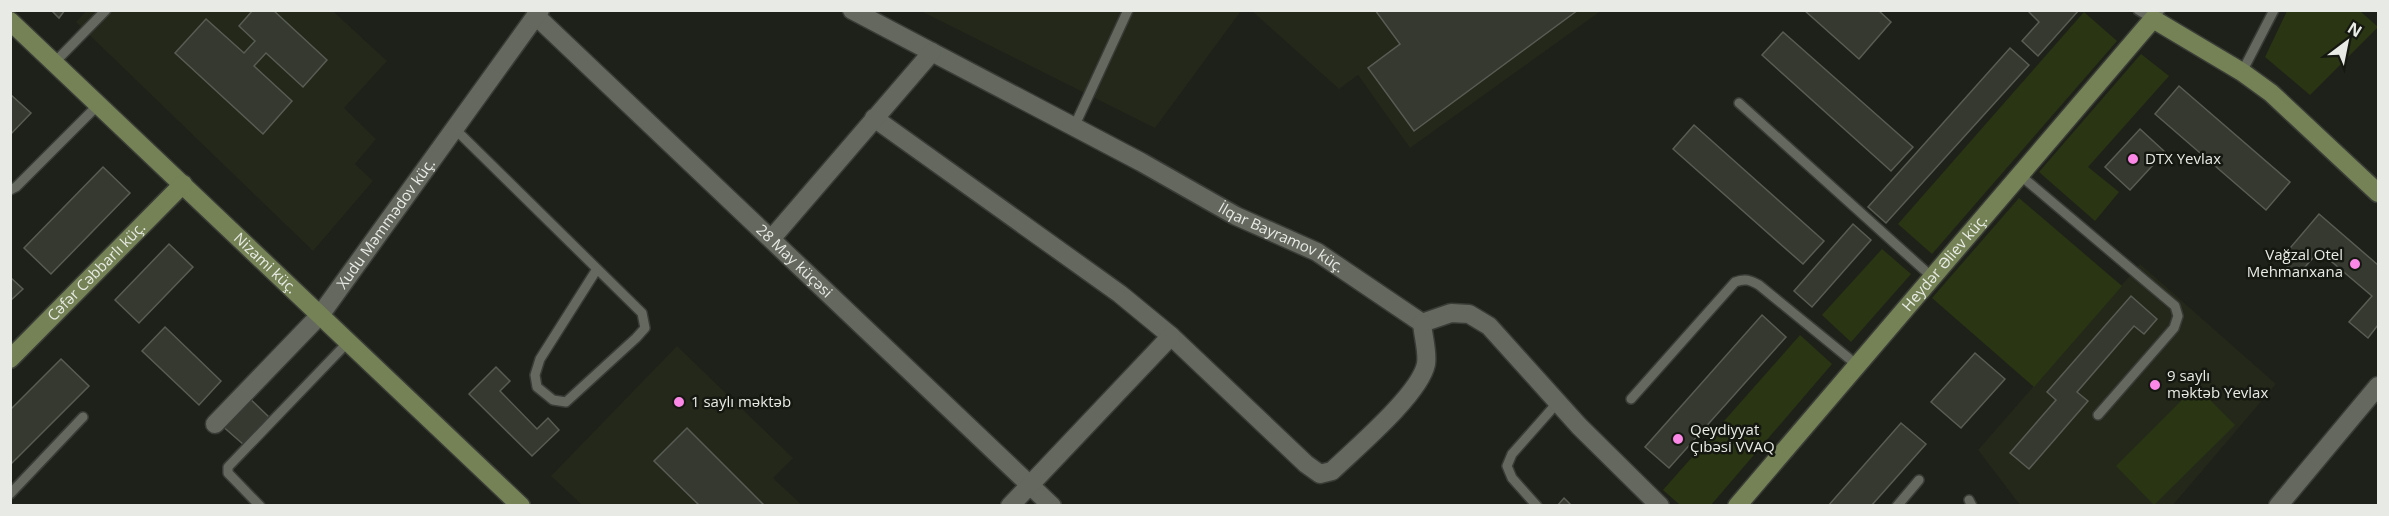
<svg xmlns="http://www.w3.org/2000/svg" width="2389" height="516" viewBox="0 0 2389 516" font-family="'Open Sans',sans-serif">
  <style>
    .built { fill: #23281a }
    .green { fill: #2a3513 }
    .building { fill: #363930; stroke: #585c53; stroke-width: 1.5 }
    .lines { fill: none; stroke-linecap: round; stroke-linejoin: round }
    .lane-casing { stroke: #393c36; stroke-width: 12 }
    .street-casing { stroke: #393c36; stroke-width: 21 }
    .secondary-casing { stroke: #393c36; stroke-width: 21 }
    .lane { stroke: #64685e; stroke-width: 9 }
    .street { stroke: #64685e; stroke-width: 18 }
    .secondary { stroke: #748255; stroke-width: 18 }
    .poi-dot { fill: #fb87e6; stroke: #151810; stroke-width: 2 }
    .labels { text-anchor: middle; stroke-width: 5; stroke-linejoin: round; paint-order: stroke }
    .poi-label { font-size: 15px; fill: #e8ebe5; stroke: #151810; text-anchor: start }
    .street-label { font-size: 15px; fill: #e8ebe5; stroke: #151810 }
  </style>
  <rect width="100%" height="100%" fill="#1e2119"/>
  <g class="built">
    <path d="M87 10 333 11 387 61 344 108 376 139 355 164 373 181 313 251 76 22Z"/>
    <path d="M921 11H1241L1155 128Z"/>
    <path d="M1252 11H1601L1410 148 1358 75 1339 89Z"/>
    <path d="M2140 264 2276 384 2173 505H2020L1978 450Z"/>
    <path d="M677 346 793 458 773 478 802 505H582L551 476Z"/>
  </g>
  <g class="green">
    <path d="M2287 11H2360L2378 27 2310 95 2265 57Z"/>
    <path d="M2084 12 2117 41 1932 254 1898 224Z"/>
    <path d="M2141 54 2169 76 2088 167 2119 192 2095 221 2039 172Z"/>
    <path d="M2019 198 2122 286 2034 387 1932 298Z"/>
    <path d="M1882 249 1911 274 1851 342 1822 315Z"/>
    <path d="M1800 335 1832 364 1711 505H1680L1663 490Z"/>
    <path d="M2196 386 2235 425 2154 505 2116 466Z"/>
  </g>
  <g class="building">
    <path d="M51 10H65L59 18Z"/>
    <path d="M253 10H273L327 60 303 87 266 53 254 66 292 101 263 134 175 53 206 19 244 53 255 41 239 26Z"/>
    <path d="M1375 10H1578L1414 131 1368 68 1400 44Z"/>
    <path d="M1804 10H1878L1891 22 1859 59Z"/>
    <path d="M2027 10H2079L2038 56 2022 41 2039 22Z"/>
    <path d="M1783 32 1913 147 1891 171 1762 55Z"/>
    <path d="M2010 48 2029 65 1886 223 1868 207Z"/>
    <path d="M2179 86 2290 182 2266 210 2155 114Z"/>
    <path d="M10 94 31 113 10 135Z"/>
    <path d="M1694 125 1824 241 1803 264 1673 149Z"/>
    <path d="M2140 129 2165 152 2130 190 2105 167Z"/>
    <path d="M103 167 130 193 51 274 24 248Z"/>
    <path d="M2319 214 2378 265V325L2368 338 2349 322 2372 296 2319 251 2298 275 2280 260Z"/>
    <path d="M1853 224 1871 240 1812 307 1794 291Z"/>
    <path d="M169 244 193 267 139 323 115 300Z"/>
    <path d="M10 277 23 289 10 301Z"/>
    <path d="M2131 296 2157 319 2144 334 2134 326 2077 392 2088 401 2029 469 2010 453 2056 400 2047 392Z"/>
    <path d="M1762 315 1786 337 1669 468 1645 447Z"/>
    <path d="M165 327 221 381 199 405 142 351Z"/>
    <path d="M1975 353 2005 379 1961 428 1931 402Z"/>
    <path d="M61 359 89 386 10 465V410Z"/>
    <path d="M496 367 510 381 500 391 537 429 548 418 559 430 532 456 469 394Z"/>
    <path d="M246 395 269 417 244 445 220 424Z"/>
    <path d="M1901 423 1926 444 1871 506H1828Z"/>
    <path d="M687 428 765 506H700L654 461Z"/>
    <path d="M1564 498 1572 506H1557Z"/>
  </g>
  <g class="lines">
    <defs>
      <g id="lane">
        <path d="M2138 10 2153 19 2160 10"/>
        <path d="M55 62 106 10"/>
        <path d="M2242 72 2274 10"/>
        <path d="M1739 103 1932 277"/>
        <path d="M1074 127 1128 10"/>
        <path d="M455 129 642 313 645 328 636 338 566 402 553 400 537 387 535 375 540 359 597 269"/>
        <path d="M2020 175 2175 306 2178 316 2174 328 2098 415"/>
        <path d="M10 190 16 187 99 104"/>
        <path d="M1631 399 1735 282C1745 278 1750 280 1759 285L1857 365"/>
        <path d="M10 494 83 417"/>
        <path d="M1969 500 1972 506"/>
        <path d="M260 506 228 473V467L349 341"/>
        <path d="M1537 506 1512 478 1507 466 1512 454 1558 402"/>
        <path d="M1897 506 1919 480"/>
      </g>
      <g id="street">
        <path id="s1" d="M852 10 1141 162 1236 216 1317 252 1422 323 1451 313 1469 314 1489 326 1579 426 1660 506"/>
        <path id="s2" d="M536 16 1052 506"/>
        <path d="M874 118 1120 294 1171 336 1306 464 1320 474 1332 471C1356 448 1420 394 1426 364 1428 352 1423 336 1422 323"/>
        <path d="M772 238 932 52"/>
        <path id="s3" d="M215 424 321 314 540 10"/>
        <path d="M1010 506 1171 336"/>
        <path d="M2278 506 2378 386"/>
      </g>
      <g id="secondary">
        <path id="s4" d="M10 21 521 506"/>
        <path id="s5" d="M10 359 183 184"/>
        <path id="s6" d="M1737 506 2153 19 2242 72 2271 93 2378 193"/>
      </g>
    </defs>
    <use href="#lane" class="lane-casing"/>
    <use href="#street" class="street-casing"/>
    <use href="#secondary" class="secondary-casing"/>
    <use href="#lane" class="lane"/>
    <use href="#street" class="street"/>
    <use href="#secondary" class="secondary"/>
  </g>
  <g class="poi-dot">
    <circle cx="2133" cy="159" r="6"/>
    <circle cx="2355" cy="264" r="6"/>
    <circle cx="2155" cy="385" r="6"/>
    <circle cx="679" cy="402" r="6"/>
    <circle cx="1678" cy="439" r="6"/>
  </g>
  <g class="labels">
    <g class="poi-label">
      <text x="2145" y="164">DTX Yevlax</text>
      <text x="2343" y="260" text-anchor="end">Vağzal Otel<tspan x="2343" dy="17">Mehmanxana</tspan></text>
      <text x="2167" y="381">9 saylı<tspan x="2167" dy="17">məktəb Yevlax</tspan></text>
      <text x="691" y="407">1 saylı məktəb</text>
      <text x="1690" y="435">Qeydiyyat<tspan x="1690" dy="17">Çıbəsi VVAQ</tspan></text>
    </g>
    <g class="street-label">
      <text dy="5" stroke="none"><textPath href="#s3" startOffset="264">Xudu Məmmədov küç.</textPath></text>
      <text dy="5" stroke="none"><textPath href="#s1" startOffset="486">İlqar Bayramov küç.</textPath></text>
      <text dy="5" stroke="none"><textPath href="#s2" startOffset="356">28 May küçəsi</textPath></text>
      <text dy="5" stroke="none"><textPath href="#s4" startOffset="352">Nizami küç.</textPath></text>
      <text dy="5" stroke="none"><textPath href="#s6" startOffset="320">Heydər Əliev küç.</textPath></text>
      <text dy="5" stroke="none"><textPath href="#s5" startOffset="123">Cəfər Cəbbarlı küç.</textPath></text>
    </g>
  </g>
  <rect width="2389" height="516" fill="none" stroke="#e8ebe5" stroke-width="24"/>
  <g transform="translate(2347 42) rotate(32)" stroke="#151810" stroke-width="4.5" paint-order="stroke">
  <path d="M0-4.5L10 22L0 15L-10 22Z" fill="#e8ebe5"/>
  <text y="-9" font-size="16" font-weight="bold" text-anchor="middle" fill="#e8ebe5">N</text>
  </g>
</svg>
